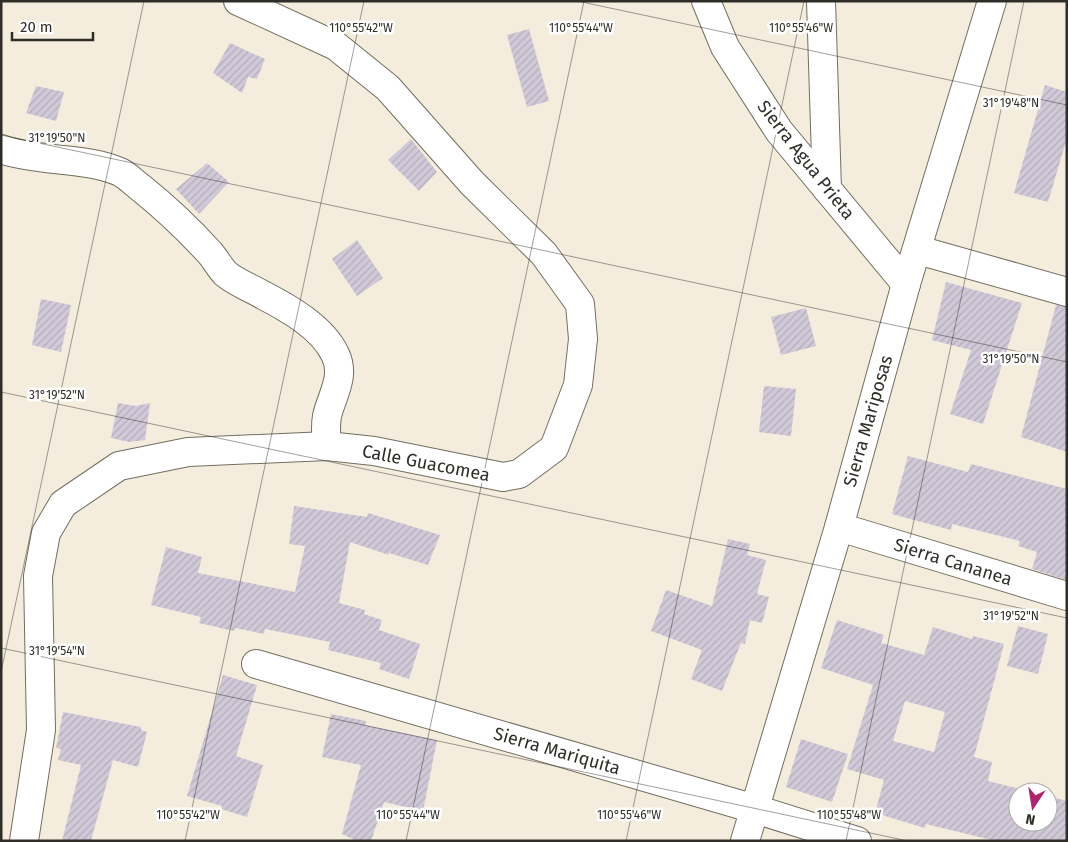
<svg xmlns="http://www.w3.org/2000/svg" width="1068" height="842" viewBox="0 0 1068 842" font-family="'Fira Sans',sans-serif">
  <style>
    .building { fill: url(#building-hatch); fill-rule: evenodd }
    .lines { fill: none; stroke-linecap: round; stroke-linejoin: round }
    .street-casing { stroke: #746e60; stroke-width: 30 }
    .street { stroke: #fff; stroke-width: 28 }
    .ticks { fill: none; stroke: #2f2d27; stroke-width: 1; stroke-opacity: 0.45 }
    .labels { text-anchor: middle; stroke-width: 5; stroke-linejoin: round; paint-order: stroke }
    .street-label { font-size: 18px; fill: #2f2d27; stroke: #fff }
    .ticks-label { font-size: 12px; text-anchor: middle; fill: #2f2d27; stroke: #fff; stroke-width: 5; stroke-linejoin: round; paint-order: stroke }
  </style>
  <defs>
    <pattern id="building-hatch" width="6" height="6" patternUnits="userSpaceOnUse" patternTransform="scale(1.25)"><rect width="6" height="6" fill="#d1c9d8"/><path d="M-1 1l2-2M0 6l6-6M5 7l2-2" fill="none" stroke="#b4adb9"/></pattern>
  </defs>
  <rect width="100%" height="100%" fill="#f4eddd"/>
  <g class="building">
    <path d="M529 29 549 101 527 107 507 35Z"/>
    <path d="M230 43 265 59 257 79 248 77 242 93 213 73Z"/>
    <path d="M1045 85 1067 92V138L1048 202 1014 193Z"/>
    <path d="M36 86 64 92 56 121 26 113Z"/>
    <path d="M411 139 437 172 419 191 388 160Z"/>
    <path d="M207 163 229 182 199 214 176 189Z"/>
    <path d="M357 240 383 278 357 296 332 259Z"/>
    <path d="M946 282 1022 303 983 424 950 414 971 350 932 340Z"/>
    <path d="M41 299 71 305 61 352 32 345Z"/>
    <path d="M1056 305 1067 307V452L1021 437Z"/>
    <path d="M806 308 816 346 781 355 771 317Z"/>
    <path d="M764 386 796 389 791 436 759 432Z"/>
    <path d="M118 403 136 406 150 403 145 440 129 442 111 438Z"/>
    <path d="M908 456 968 472 971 464 1067 489V580L1032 569 1037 552 1018 546 1020 541 952 524 951 530 892 514Z"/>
    <path d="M294 506 367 517 368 513 440 535 428 565 389 553V555L350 542 339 603 365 610 364 614 382 620 379 630 420 644 409 679 379 669 381 663 328 650 330 642 265 629 264 634 235 628 234 631 199 623 201 617 151 605 166 547 202 557 198 573 295 592 305 546 289 544Z"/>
    <path d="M728 539 750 544 747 555 766 560 757 594 769 597 762 623 750 620 745 644 741 643 722 691 691 679 702 650 651 631 666 590 712 606Z"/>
    <path d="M837 620 884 635 881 643 924 655 933 627 972 639 973 636 1004 644 974 757 992 762 988 781 1032 792H1018V822H1048V796L1067 801V841H996L926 824 925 828 875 813 884 780 847 769 873 685 821 668ZM905 701 945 712 934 752 893 741Z"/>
    <path d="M1018 626 1048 634 1038 674 1007 666Z"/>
    <path d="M223 675 257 685 236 756 263 765 247 817 221 809 222 806 187 796Z"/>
    <path d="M63 712 141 727V730L147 732 138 767 113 760 91 841H62L81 765 58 760 61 749 56 748Z"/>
    <path d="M331 714 366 721 365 725 437 740 423 811 384 802 371 841H357L342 834 361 765 322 757Z"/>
    <path d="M801 739 848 754 832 802 786 787Z"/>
  </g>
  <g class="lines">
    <defs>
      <g id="street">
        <path d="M706 1 725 47 779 131 906 284"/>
        <path d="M821 1 827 189"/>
        <path d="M1 149C11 153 20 154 31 156 60 161 92 160 120 172 128 176 134 183 141 188 166 208 189 230 210 253 216 260 220 268 226 274 237 283 251 288 263 295 288 308 322 327 335 354 346 376 332 395 327 416 325 427 326 436 327 446"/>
        <path d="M918 250 1067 292"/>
        <path d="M839 527 1067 596"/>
        <path d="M256 664 755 809 857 841"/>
        <path d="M24 841 41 730 38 576 46 533 63 504 119 466 188 452 327 446 374 451 503 477 519 474 554 448 578 385 583 339 580 304 544 254 472 183 388 88 336 46 238 1"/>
        <path d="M745 841 839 527 906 284 992 1"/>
      </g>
    </defs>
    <use href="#street" class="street-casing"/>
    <use href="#street" class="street"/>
  </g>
  <path class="ticks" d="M577 1 1067 105M1 135 1067 362M1 392 1067 618M1 648 908 841M1 672 144 1M185 841 364 1M406 841 584 1M626 841 804 1M846 841 1024 1M1066 841 1067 837"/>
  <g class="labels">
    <g class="street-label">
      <text transform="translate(806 160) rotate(52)" y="6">Sierra Agua Prieta</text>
      <text transform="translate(868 421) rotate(-74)" y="6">Sierra Mariposas</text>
      <text transform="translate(426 463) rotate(11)" y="6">Calle Guacomea</text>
      <text transform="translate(953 562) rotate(17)" y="6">Sierra Cananea</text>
      <text transform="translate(557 751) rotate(16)" y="6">Sierra Mariquita</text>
    </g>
  </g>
  <g class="ticks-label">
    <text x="361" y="32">110°55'42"W</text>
    <text x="581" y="32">110°55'44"W</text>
    <text x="801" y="32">110°55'46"W</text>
    <text x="1011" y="107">31°19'48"N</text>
    <text x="57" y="142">31°19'50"N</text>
    <text x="1011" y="363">31°19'50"N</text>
    <text x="57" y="399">31°19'52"N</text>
    <text x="1011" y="620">31°19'52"N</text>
    <text x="57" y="655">31°19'54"N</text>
    <text x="188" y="819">110°55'42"W</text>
    <text x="408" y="819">110°55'44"W</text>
    <text x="629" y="819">110°55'46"W</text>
    <text x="849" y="819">110°55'48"W</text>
  </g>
  <rect width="1068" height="842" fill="none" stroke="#2f2d27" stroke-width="5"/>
  <g transform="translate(1033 807) rotate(192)"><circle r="24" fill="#ffffff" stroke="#acaba9"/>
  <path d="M0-4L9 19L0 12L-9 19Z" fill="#ad266d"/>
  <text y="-8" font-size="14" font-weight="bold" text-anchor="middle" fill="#2f2d27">N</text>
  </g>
  <path d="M12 32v8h81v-8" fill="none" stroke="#2f2d27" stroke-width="2.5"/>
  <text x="20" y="32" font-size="15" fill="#2f2d27" stroke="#ffffff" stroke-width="4" paint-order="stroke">20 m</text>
</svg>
